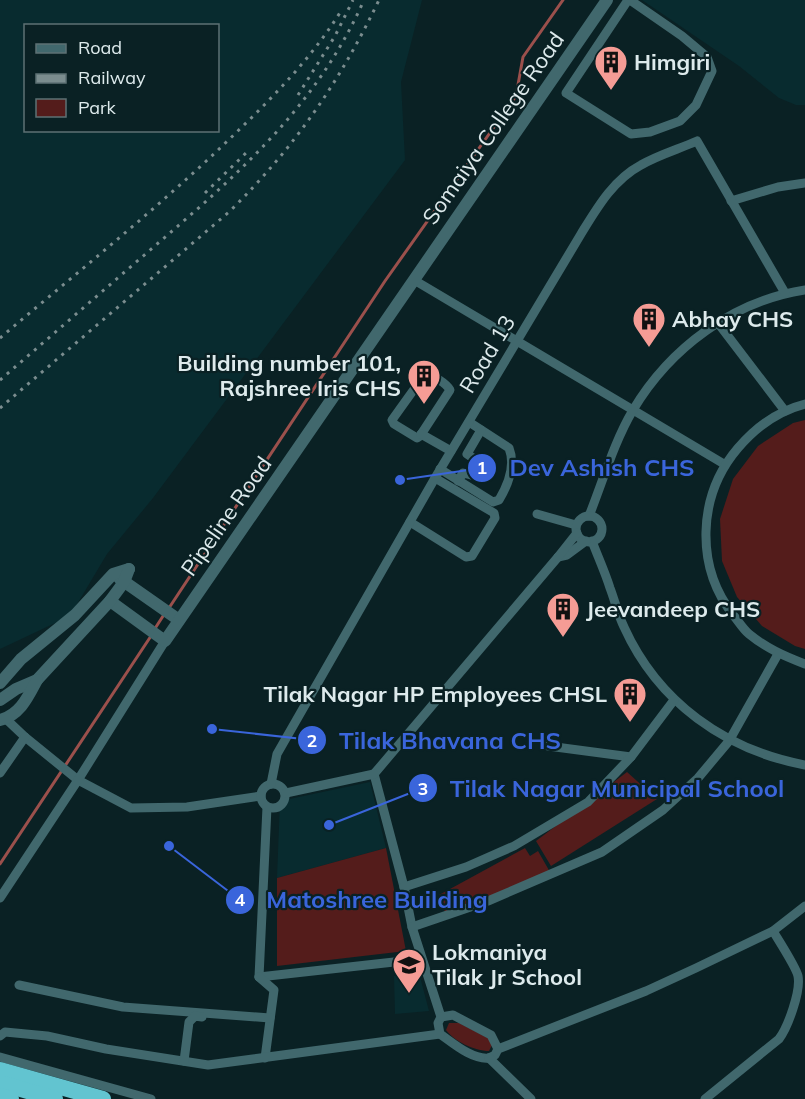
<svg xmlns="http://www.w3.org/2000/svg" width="805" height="1099" viewBox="0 0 805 1099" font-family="Mulish,sans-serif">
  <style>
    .built { fill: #082b2f; fill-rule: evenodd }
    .green { fill: #541c1b }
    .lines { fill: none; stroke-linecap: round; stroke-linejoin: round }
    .stream { stroke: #9b504c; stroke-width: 3 }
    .minor { stroke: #41686d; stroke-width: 9 }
    .tertiary { stroke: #41686d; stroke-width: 12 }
    .trunk { stroke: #62c4d0; stroke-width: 16 }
    .rail { stroke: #7b8d8f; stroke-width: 3; stroke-dasharray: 3 6; stroke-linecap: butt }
    .labels { text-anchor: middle; stroke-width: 4.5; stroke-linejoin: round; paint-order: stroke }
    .poi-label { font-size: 22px; font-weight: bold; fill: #ddeaec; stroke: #0a2124; text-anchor: start }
    .street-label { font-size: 22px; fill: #ddeaec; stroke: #0a2124 }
    .leader { fill: none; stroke: #3a65db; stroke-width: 2 }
    .callout-dot { fill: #3a65db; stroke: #0a2124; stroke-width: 2 }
    .mark-label { font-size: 18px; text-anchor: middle; font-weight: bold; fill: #fff }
    .callout-label { font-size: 24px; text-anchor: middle; font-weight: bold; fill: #3a65db; stroke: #0a2124; stroke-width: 4.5; stroke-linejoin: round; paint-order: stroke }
  </style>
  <rect width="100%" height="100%" fill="#0a2124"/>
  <g class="built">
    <path d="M0 0H422L401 82 405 160 153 498 107 554 70 616 0 649ZM26 26H218V130H26Z"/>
    <path d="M642 0H805V105H796L779 98 739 66Z"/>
    <path d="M370 782 386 848 277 878 280 801Z"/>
    <path d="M419 973 429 1011 395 1014 394 976Z"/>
  </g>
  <g class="green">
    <path d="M805 420V649L795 646 762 626 737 597 722 561 720 519 733 479 758 446 793 423Z"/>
    <path d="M627 772 657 799 551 866 536 841Z"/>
    <path d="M386 848 406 951 277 966V878Z"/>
    <path d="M525 848 530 856 538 851 550 872 446 915 439 895Z"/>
    <path d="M449 1023H459L490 1039 492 1045 489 1051C474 1051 454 1041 446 1030Z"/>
  </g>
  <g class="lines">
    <g class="stream">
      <path d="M169 608 385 281 516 96 523 57 563 0"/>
      <path d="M154 630 165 613"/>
      <path d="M0 864 151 636"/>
    </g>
    <g class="minor">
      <path d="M628 0 566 93 631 134 650 132 680 121 696 105 712 71 707 57 682 36 630 0"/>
      <path d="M731 201 778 187 805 183"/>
      <path d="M414 280 724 464"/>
      <path d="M718 323 785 411"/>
      <path d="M425 374C433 375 446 383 450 390L420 436 417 438 394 424 392 420Z"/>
      <path d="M805 404C777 411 756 427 738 448 697 496 695 567 734 616 739 622 743 629 749 634 766 648 784 656 805 664"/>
      <path d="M421 434 451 451"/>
      <path d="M440 469 493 502 499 500C508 485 516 466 509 448L469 422"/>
      <path d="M458 481 463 473 471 475 478 464 476 460 467 454 481 430"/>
      <path d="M537 514 576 525"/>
      <path d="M589 516C603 481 614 442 633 410 670 348 733 301 805 290"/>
      <circle cx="589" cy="529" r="13"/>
      <path d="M410 522 466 557 472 556 495 518 494 513 435 478"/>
      <path d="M592 541C598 557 605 572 610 588 615 601 618 615 624 627 658 702 725 750 805 765"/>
      <path d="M558 557 567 555 586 541"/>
      <path d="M6 719 25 737 78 780 131 808 187 807 261 796"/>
      <path d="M548 746 631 757"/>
      <path d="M0 773 25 737"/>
      <path d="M374 774 404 887 412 927 441 1017 438 1023 440 1034C453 1043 472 1060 489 1058"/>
      <path d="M374 774 558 557 577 533"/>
      <circle cx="273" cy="796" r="12"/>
      <path d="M271 784 277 754 435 478 581 234C597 208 613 180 641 165 658 155 679 149 697 141L785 293"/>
      <path d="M286 793 374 774"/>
      <path d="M404 887 466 867 514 846 588 802 631 757 674 700"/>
      <path d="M0 898 78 780 165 641"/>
      <path d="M412 927 488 901 602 852 663 810 698 778 729 741 778 654"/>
      <path d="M259 977 267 807"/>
      <path d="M259 977 421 959"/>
      <path d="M259 977 274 990 265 1058"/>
      <path d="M19 985 123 1007 270 1018"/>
      <path d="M441 1017 453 1015 491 1035 498 1049"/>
      <path d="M0 1036 5 1032 47 1036 106 1049 208 1065 440 1034"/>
      <path d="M0 1057 151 1099"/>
      <path d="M489 1058 495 1055 498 1049 646 991 696 968 773 931 805 906"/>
      <path d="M489 1058 531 1099"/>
      <path d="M184 1061 189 1022 195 1016 202 1017"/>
      <path d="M705 1099 779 1039C788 1027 801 991 798 976 796 967 779 941 773 931"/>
    </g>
    <g class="tertiary">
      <path d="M119 578 179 620"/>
      <path d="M110 601 165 641 607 0"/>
      <path d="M0 683 21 659 75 615 113 574 129 569"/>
      <path d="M0 700 16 689 37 680 110 601 124 582 129 569"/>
      <path d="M0 720C20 715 28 697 37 680"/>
    </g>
    <g class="trunk">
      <path d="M0 1070 103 1099"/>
      <path d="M0 1083 55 1099"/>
      <path d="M0 1096 11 1099"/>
    </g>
    <g class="rail">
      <path d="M298 95 335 36 353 0"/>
      <path d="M205 193 246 153"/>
      <path d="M0 338C73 276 148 216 217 151 262 108 308 64 341 11"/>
      <path d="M0 380C50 337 99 294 149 251 236 176 316 108 364 0"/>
      <path d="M0 408 229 212C295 147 339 83 379 0"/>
    </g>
  </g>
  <defs>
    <symbol id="building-pin" viewBox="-11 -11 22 30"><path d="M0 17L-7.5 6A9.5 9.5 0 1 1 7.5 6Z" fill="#f59c95" stroke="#0a2124"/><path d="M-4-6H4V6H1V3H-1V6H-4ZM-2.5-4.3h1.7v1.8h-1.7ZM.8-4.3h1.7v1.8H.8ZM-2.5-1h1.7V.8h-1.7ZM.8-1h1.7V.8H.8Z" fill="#111"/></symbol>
    <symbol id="school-pin" viewBox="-11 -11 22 30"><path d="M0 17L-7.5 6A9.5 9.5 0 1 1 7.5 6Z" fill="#f59c95" stroke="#0a2124"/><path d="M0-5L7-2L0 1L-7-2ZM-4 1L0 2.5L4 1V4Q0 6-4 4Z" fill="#111"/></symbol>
  </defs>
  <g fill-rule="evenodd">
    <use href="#building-pin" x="592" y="43" width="38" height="52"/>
    <use href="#building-pin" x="630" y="300" width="38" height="52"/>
    <use href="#building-pin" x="405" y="357" width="38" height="52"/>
    <use href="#building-pin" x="544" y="590" width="38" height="52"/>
    <use href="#building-pin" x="611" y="675" width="38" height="52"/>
    <use href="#school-pin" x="390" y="946" width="38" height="52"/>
  </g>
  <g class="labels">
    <g class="poi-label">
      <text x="634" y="70">Himgiri</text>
      <text x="672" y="327">Abhay CHS</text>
      <text x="401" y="371" text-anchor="end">Building number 101,<tspan x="401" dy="25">Rajshree Iris CHS</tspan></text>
      <text x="586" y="617">Jeevandeep CHS</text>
      <text x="607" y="702" text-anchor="end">Tilak Nagar HP Employees CHSL</text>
      <text x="432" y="960">Lokmaniya<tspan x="432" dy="25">Tilak Jr School</tspan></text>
    </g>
    <g class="street-label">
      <text transform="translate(493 128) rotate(-55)" y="8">Somaiya College Road</text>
      <text transform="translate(487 354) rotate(-59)" y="8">Road 13</text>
      <text transform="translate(226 516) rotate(-55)" y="8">Pipeline Road</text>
    </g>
  </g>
  <path class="leader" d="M400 480L482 468M212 729L312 740M329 825L423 788M169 846L240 900"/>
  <g class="callout-dot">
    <circle cx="400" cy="480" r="6"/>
    <circle cx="212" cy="729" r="6"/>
    <circle cx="329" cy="825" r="6"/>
    <circle cx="169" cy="846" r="6"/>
    <circle cx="482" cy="468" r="15"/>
    <circle cx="312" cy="740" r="15"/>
    <circle cx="423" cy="788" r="15"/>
    <circle cx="240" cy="900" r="15"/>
  </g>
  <g class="mark-label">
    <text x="482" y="474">1</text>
    <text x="312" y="747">2</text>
    <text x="423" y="795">3</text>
    <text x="240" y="906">4</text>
  </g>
  <g class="callout-label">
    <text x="602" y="476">Dev Ashish CHS</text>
    <text x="450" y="749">Tilak Bhavana CHS</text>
    <text x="617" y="797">Tilak Nagar Municipal School</text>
    <text x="377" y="908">Matoshree Building</text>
  </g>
  <rect x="24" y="24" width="195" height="108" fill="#0a2124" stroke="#5e7174" stroke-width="1.5"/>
  <rect x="36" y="44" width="30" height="9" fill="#41686d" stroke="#5e7174" stroke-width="1.5"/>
  <text x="78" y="54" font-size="18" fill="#ddeaec">Road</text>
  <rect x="36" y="74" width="30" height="9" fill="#7b8d8f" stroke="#5e7174" stroke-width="1.5"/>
  <text x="78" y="84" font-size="18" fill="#ddeaec">Railway</text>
  <rect x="36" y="99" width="30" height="18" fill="#541c1b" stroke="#5e7174" stroke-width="1.5"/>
  <text x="78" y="114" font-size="18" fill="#ddeaec">Park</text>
</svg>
